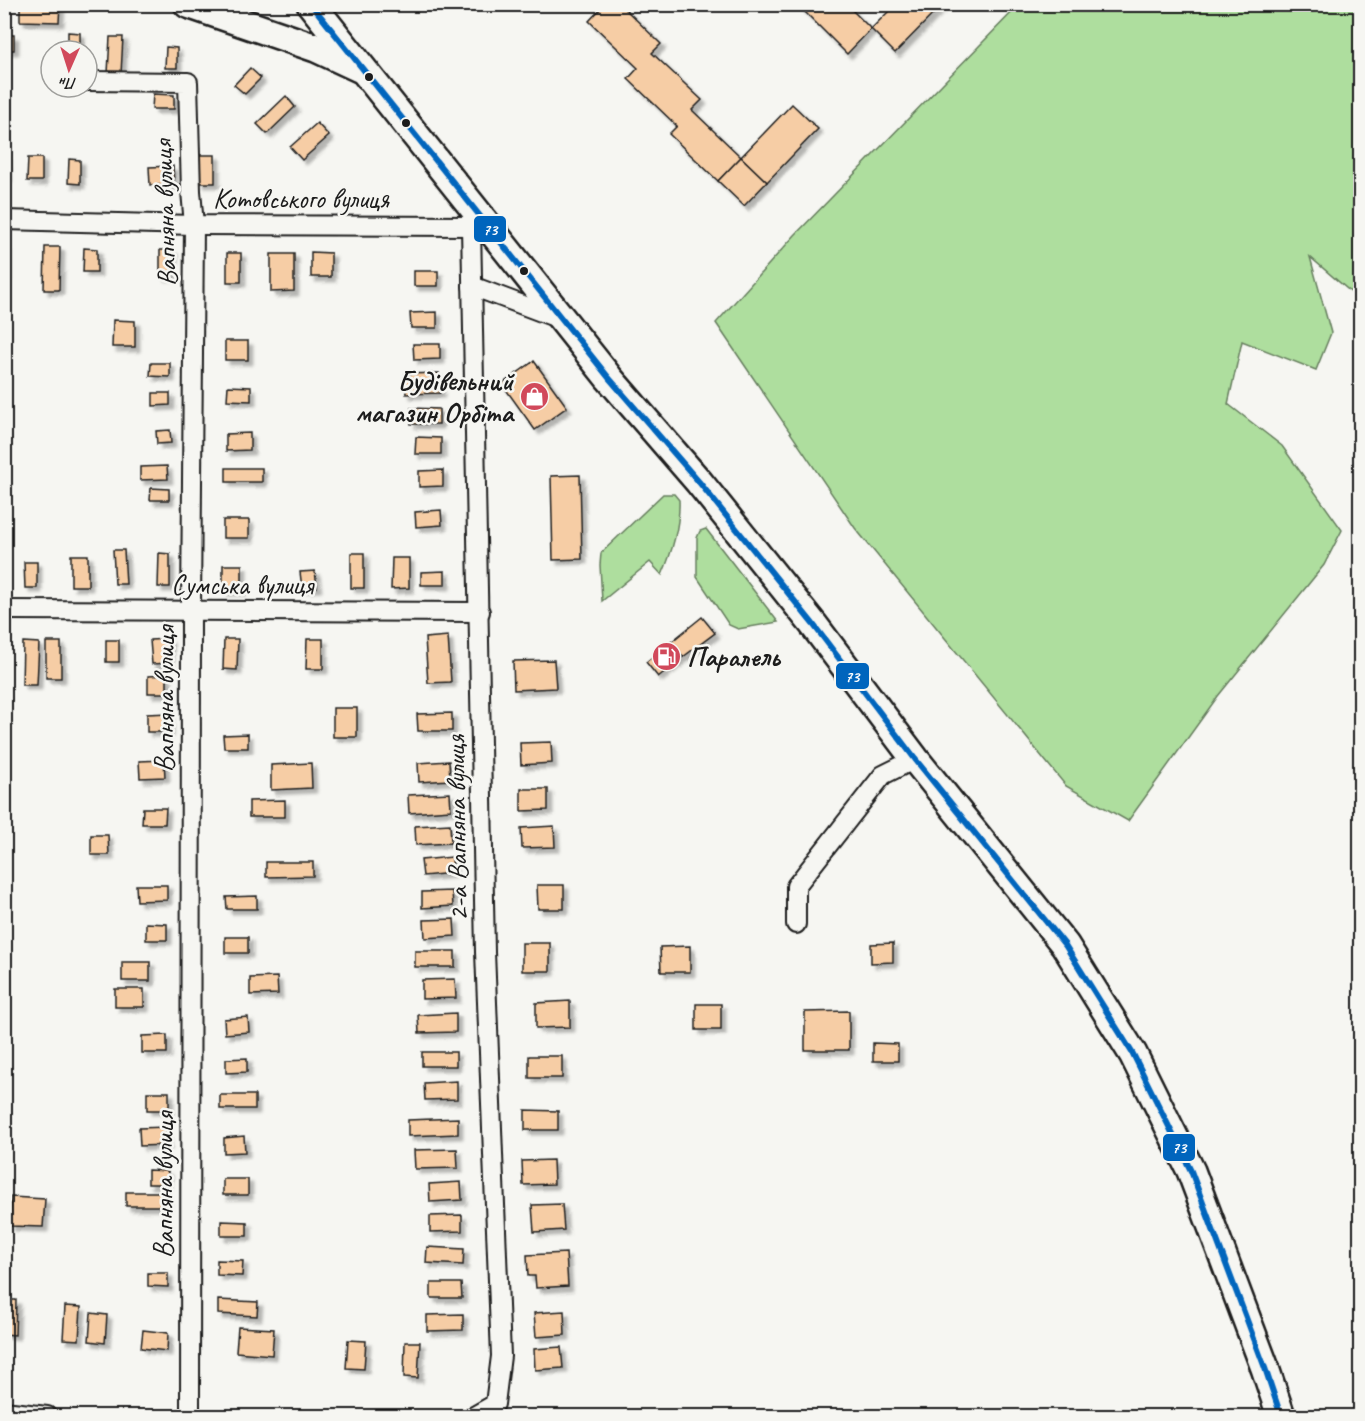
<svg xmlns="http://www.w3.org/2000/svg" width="1365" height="1421" viewBox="0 0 1365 1421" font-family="Caveat,sans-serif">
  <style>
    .green { fill: #aede9e; stroke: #657d5d; stroke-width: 1.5 }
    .building { fill: #f6cda5; stroke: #1c1c1c; stroke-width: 1.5; filter: url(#shadow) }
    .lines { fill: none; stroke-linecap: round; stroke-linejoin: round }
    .street-casing { stroke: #1c1c1c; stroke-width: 22 }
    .primary-casing { stroke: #1c1c1c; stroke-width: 32 }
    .street { stroke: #f6f6f2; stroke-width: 18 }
    .primary { stroke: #f6f6f2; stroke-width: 27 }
    .bus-1-casing { stroke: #f6f6f2; stroke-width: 10 }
    .bus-1 { stroke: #0065bd; stroke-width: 6 }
    .bus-dot { fill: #1c1c1c; stroke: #f6f6f2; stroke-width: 2 }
    .labels { text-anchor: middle; stroke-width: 5; stroke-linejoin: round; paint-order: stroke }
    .street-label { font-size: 28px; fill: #1c1c1c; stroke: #f6f6f2 }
    .poi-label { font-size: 28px; font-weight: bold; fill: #1c1c1c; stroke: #f6f6f2; text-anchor: end }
    .line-badge { stroke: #f6f6f2; stroke-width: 2 }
    .badge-label { font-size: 16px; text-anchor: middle; font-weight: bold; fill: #fff }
  </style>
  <defs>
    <filter id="shadow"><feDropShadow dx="4.5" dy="4.5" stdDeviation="1.5" flood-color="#0004"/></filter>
  </defs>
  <rect width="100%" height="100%" fill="#f6f6f2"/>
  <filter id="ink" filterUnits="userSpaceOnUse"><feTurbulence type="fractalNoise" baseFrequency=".0167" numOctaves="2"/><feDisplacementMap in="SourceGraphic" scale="12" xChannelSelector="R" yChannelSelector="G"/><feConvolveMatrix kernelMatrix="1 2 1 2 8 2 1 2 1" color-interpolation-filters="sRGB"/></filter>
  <g filter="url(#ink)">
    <g class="green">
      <path d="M1019 5H1360V300L1310 257 1331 333 1316 370 1242 341 1228 404 1282 446 1342 530 1324 565 1218 696 1128 821 1066 786 855 528 716 323 795 235Z"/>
      <path d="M663 494H674L679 500C680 525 672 552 662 575L650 562 602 601 600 565 601 553Z"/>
      <path d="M706 529 778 622 738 629 729 625 697 577V538L700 531Z"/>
    </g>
    <g class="building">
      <path d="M20 4H60L59 22 20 21Z"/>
      <path d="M605 4H620L661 44 652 53 702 100 692 110 741 157 718 181 669 134 677 126 628 79 638 68 589 21Z"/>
      <path d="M797 4H846L871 29 847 54Z"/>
      <path d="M896 4H943L895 53 871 29Z"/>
      <path d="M68 32 80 33V51H68Z"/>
      <rect x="4" y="35" width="10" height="15"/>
      <path d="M110 37H123L121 74 108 73Z"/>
      <path d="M166 47 177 48V68H165Z"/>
      <path d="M250 68 261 78 245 94 234 85Z"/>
      <path d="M153 94 174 95V109H152Z"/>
      <path d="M286 96 295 107 267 134 257 124Z"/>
      <path d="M792 104 818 129 767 182 741 157Z"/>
      <path d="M317 123 329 136 302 160 290 147Z"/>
      <rect x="200" y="155" width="15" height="28"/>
      <path d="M4 156H6L7 178H4Z"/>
      <path d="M741 157 767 182 744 206 718 181Z"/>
      <path d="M28 158H42V181H27Z"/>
      <path d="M69 159 80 160V184L68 183Z"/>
      <path d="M173 166 174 185H150L149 167Z"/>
      <rect x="4" y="247" width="2" height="29"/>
      <path d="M45 247H60L59 290H44Z"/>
      <path d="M84 248 97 249V272H83Z"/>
      <path d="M160 250H173L172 276H160Z"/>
      <path d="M311 252 331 253V277H311Z"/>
      <rect x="227" y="253" width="14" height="29"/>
      <path d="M271 254H294V291L271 292Z"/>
      <rect x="414" y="271" width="24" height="15"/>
      <path d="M437 312V328H411L410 313Z"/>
      <path d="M113 320 135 321V347H112Z"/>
      <rect x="225" y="341" width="23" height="19"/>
      <path d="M413 344H440V359L414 360Z"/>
      <path d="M534 361 567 407 535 430 502 384Z"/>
      <path d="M151 363H170V377L150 376Z"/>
      <path d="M439 373 440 393 406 394 405 374Z"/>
      <path d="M228 386 251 387V401L227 400Z"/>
      <path d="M153 393H170V405L153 406Z"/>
      <path d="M411 408 439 409V424H411Z"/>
      <path d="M170 430 171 443 157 444 156 431Z"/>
      <path d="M250 433V450L226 451V434Z"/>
      <path d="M416 437 441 438V454H415Z"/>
      <path d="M167 466 168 479 140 480V467Z"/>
      <rect x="226" y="468" width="36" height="14"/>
      <path d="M443 470V486L419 487V471Z"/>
      <path d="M580 475 582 559 553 560 551 476Z"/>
      <path d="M151 488 169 489V500H150Z"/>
      <path d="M441 510 442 525 416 527 415 512Z"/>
      <rect x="223" y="520" width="26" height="18"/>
      <path d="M113 550H124L126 584H115Z"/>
      <path d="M159 553 170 554V587H158Z"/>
      <rect x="351" y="553" width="13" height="35"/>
      <rect x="71" y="555" width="17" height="31"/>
      <path d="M392 558H409V588L391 589Z"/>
      <path d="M24 562H37V588H25Z"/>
      <rect x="223" y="565" width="19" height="26"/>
      <path d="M315 571 317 587 302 588 300 572Z"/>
      <path d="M445 571V585H421V572Z"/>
      <path d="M702 617 715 633 683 657 671 642Z"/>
      <path d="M448 636 451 682 428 683 425 638Z"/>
      <path d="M169 639 170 663 152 664 150 640Z"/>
      <path d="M224 639H238L237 670 223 669Z"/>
      <path d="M307 639H323V669H306Z"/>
      <rect x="106" y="640" width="13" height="22"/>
      <path d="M23 642 39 643 37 685H22Z"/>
      <rect x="46" y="642" width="15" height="36"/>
      <path d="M671 642 683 657 658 677 646 662Z"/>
      <path d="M554 660 556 688 514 690 513 661Z"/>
      <path d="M167 675V693H148V676Z"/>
      <rect x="333" y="708" width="24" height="29"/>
      <path d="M169 713V732H147V714Z"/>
      <path d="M452 713V731H418L417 714Z"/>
      <path d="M248 734V748H224L223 735Z"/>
      <path d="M551 742 552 763 521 765 520 743Z"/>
      <path d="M164 760 165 777 140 778 139 761Z"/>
      <path d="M449 761 450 780 419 782 418 763Z"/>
      <path d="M311 763 312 788 271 790V765Z"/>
      <path d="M521 789H548V810L521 811Z"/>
      <path d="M450 793 451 810 409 813 408 795Z"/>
      <path d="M285 800V817H249V801Z"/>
      <path d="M143 808H166L165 824H142Z"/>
      <path d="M450 824 451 843 416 845 415 826Z"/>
      <path d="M554 826 555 847 522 848 521 828Z"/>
      <path d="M91 835H108L109 855H91Z"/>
      <path d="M452 857 453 873 423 876 421 860Z"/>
      <path d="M266 862H313V876L266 877Z"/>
      <path d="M136 885H167V900L137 901Z"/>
      <path d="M537 885H564V909H538Z"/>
      <path d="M452 891 453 906 422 908V892Z"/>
      <path d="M257 896V909H227L226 897Z"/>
      <path d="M454 919 455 936 425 938 424 920Z"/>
      <path d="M146 923 167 924V940H146Z"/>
      <rect x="225" y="937" width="23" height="16"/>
      <rect x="522" y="943" width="28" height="28"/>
      <path d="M893 943V962L871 963V944Z"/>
      <path d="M690 946V972H661L660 947Z"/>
      <rect x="415" y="951" width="40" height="16"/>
      <rect x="122" y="962" width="28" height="19"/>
      <path d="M277 977 278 994 250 995V978Z"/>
      <path d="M455 979 456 998 422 999V980Z"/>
      <rect x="115" y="989" width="29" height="18"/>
      <path d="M570 1001V1027L536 1028V1003Z"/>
      <rect x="696" y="1004" width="25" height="26"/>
      <path d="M849 1011V1050H805V1012Z"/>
      <path d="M456 1013V1032L419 1033 418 1015Z"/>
      <path d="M248 1017 249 1032 225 1034 224 1019Z"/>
      <path d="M167 1035V1053H142V1036Z"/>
      <path d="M873 1043 898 1044V1061H873Z"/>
      <rect x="422" y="1052" width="34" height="14"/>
      <rect x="529" y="1056" width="33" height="22"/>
      <path d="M247 1058V1072L226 1073V1059Z"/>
      <path d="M457 1081V1099L425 1100 424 1083Z"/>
      <rect x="147" y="1092" width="22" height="18"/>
      <rect x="220" y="1095" width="35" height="14"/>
      <path d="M525 1110 558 1111V1130H525Z"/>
      <path d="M458 1118V1134L408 1136V1120Z"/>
      <path d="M166 1127 167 1145 140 1146 139 1128Z"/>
      <path d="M244 1136 245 1152 224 1153V1138Z"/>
      <path d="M457 1149 458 1168 415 1169 414 1150Z"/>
      <path d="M553 1160 554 1184 523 1185 522 1161Z"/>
      <path d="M148 1170 168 1171 167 1184H148Z"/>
      <rect x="223" y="1179" width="25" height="16"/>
      <path d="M461 1182 462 1200 430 1202 429 1184Z"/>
      <rect x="126" y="1192" width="40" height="14"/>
      <path d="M11 1197 45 1199 43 1227 10 1226Z"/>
      <path d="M562 1204 564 1230 534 1232 532 1205Z"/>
      <path d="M462 1215V1231L430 1232V1216Z"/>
      <path d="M221 1221 247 1222V1236H221Z"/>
      <path d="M427 1247 464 1249 463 1265 426 1263Z"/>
      <path d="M566 1253 568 1286 536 1288 535 1276H528L527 1255Z"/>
      <path d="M217 1260 243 1261 242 1276 217 1275Z"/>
      <path d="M148 1273H168V1287L148 1286Z"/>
      <path d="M431 1283H461L462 1298H431Z"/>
      <path d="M4 1300H16L15 1335 4 1334Z"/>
      <path d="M218 1300 258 1302 257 1316 218 1314Z"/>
      <path d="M65 1306 81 1307 79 1340 63 1339Z"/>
      <path d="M564 1311 565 1335 536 1337 534 1313Z"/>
      <path d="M91 1313 107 1315 105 1343 89 1341Z"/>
      <path d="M463 1314V1330L427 1331V1315Z"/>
      <path d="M238 1327 274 1329 272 1355 236 1352Z"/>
      <path d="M143 1330 168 1333 167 1351 141 1348Z"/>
      <path d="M348 1340 366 1341 364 1369 346 1368Z"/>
      <path d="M405 1342H420L418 1378 404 1377Z"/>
      <path d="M561 1347 563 1368 535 1370 534 1349Z"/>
    </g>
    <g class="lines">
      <defs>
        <g id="street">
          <path d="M87 81 188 82 191 191 194 225 191 610 190 1416"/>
          <path d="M4 220 194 225 483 226"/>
          <path d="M471 226 485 952 501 1356 495 1404 474 1416"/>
          <path d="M472 286 560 319"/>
          <path d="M4 610 480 612"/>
          <path d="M796 924V886L883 775 915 759"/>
          <path d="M4 1411 47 1416"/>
        </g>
        <g id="primary">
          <path d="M188 4 316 48 359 68"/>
          <path d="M311 4 609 378 699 482 813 624 915 759 1065 945 1133 1054 1191 1171 1265 1368 1281 1416"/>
        </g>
      </defs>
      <use href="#street" class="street-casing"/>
      <use href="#primary" class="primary-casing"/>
      <use href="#street" class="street"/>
      <use href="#primary" class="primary"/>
      <defs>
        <path id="bus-1" d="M311 4 609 378 699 482 813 624 915 759 1065 945 1133 1054 1191 1171 1265 1368 1281 1416"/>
      </defs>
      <use href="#bus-1" class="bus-1-casing"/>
      <use href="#bus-1" class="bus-1"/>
    </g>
  </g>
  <defs>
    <symbol id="shop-disc" viewBox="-11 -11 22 22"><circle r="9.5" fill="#d1495b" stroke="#f6f6f2"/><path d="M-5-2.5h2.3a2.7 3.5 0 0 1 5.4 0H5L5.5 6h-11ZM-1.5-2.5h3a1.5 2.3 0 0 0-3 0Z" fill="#fff"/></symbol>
    <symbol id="fuel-disc" viewBox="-11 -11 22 22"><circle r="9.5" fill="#d1495b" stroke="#f6f6f2"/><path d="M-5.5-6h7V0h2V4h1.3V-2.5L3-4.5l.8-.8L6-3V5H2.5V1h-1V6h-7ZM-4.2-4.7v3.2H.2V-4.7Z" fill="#fff"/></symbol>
  </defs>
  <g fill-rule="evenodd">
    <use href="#shop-disc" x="518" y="380" width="33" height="33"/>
    <use href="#fuel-disc" x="650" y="640" width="33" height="33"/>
  </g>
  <g class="bus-dot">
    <circle cx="369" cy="77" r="5"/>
    <circle cx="406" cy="123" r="5"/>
    <circle cx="524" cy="271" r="5"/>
  </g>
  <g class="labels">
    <g class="street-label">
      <text x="301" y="208">Котовського вулиця</text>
      <text transform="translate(164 213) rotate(-92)" y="10">Вапняна вулиця</text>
      <text x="242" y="594">Сумська вулиця</text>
      <text transform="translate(164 699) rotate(-90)" y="10">Вапняна вулиця</text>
      <text transform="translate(456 828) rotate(-91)" y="10">2-а Вапняна вулиця</text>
      <text transform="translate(163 1185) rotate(-90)" y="10">Вапняна вулиця</text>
    </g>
    <g class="poi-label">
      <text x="513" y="390">Будівельний<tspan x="513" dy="32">магазин Орбіта</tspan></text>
      <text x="687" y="666" text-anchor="start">Паралель</text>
    </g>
  </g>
  <g class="line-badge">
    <rect x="473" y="215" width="34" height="28" rx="6" fill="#0065bd"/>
    <rect x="835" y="662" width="35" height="28" rx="6" fill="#0065bd"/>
    <rect x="1162" y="1133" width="34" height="29" rx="6" fill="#0065bd"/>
  </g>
  <g class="badge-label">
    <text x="490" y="235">73</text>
    <text x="852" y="682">73</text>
    <text x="1179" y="1153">73</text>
  </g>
  <rect width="1365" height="1421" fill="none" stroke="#f6f6f2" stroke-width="24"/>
  <rect x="12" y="12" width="1341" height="1397" fill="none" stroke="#1c1c1c" stroke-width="2" filter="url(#ink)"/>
  <g transform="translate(69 69) rotate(183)"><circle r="28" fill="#f6f6f2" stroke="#9f9f9c" stroke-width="1.5"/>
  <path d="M0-4.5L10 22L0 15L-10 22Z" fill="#d1495b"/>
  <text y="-9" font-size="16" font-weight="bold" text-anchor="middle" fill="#1c1c1c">Пн</text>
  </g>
</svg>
